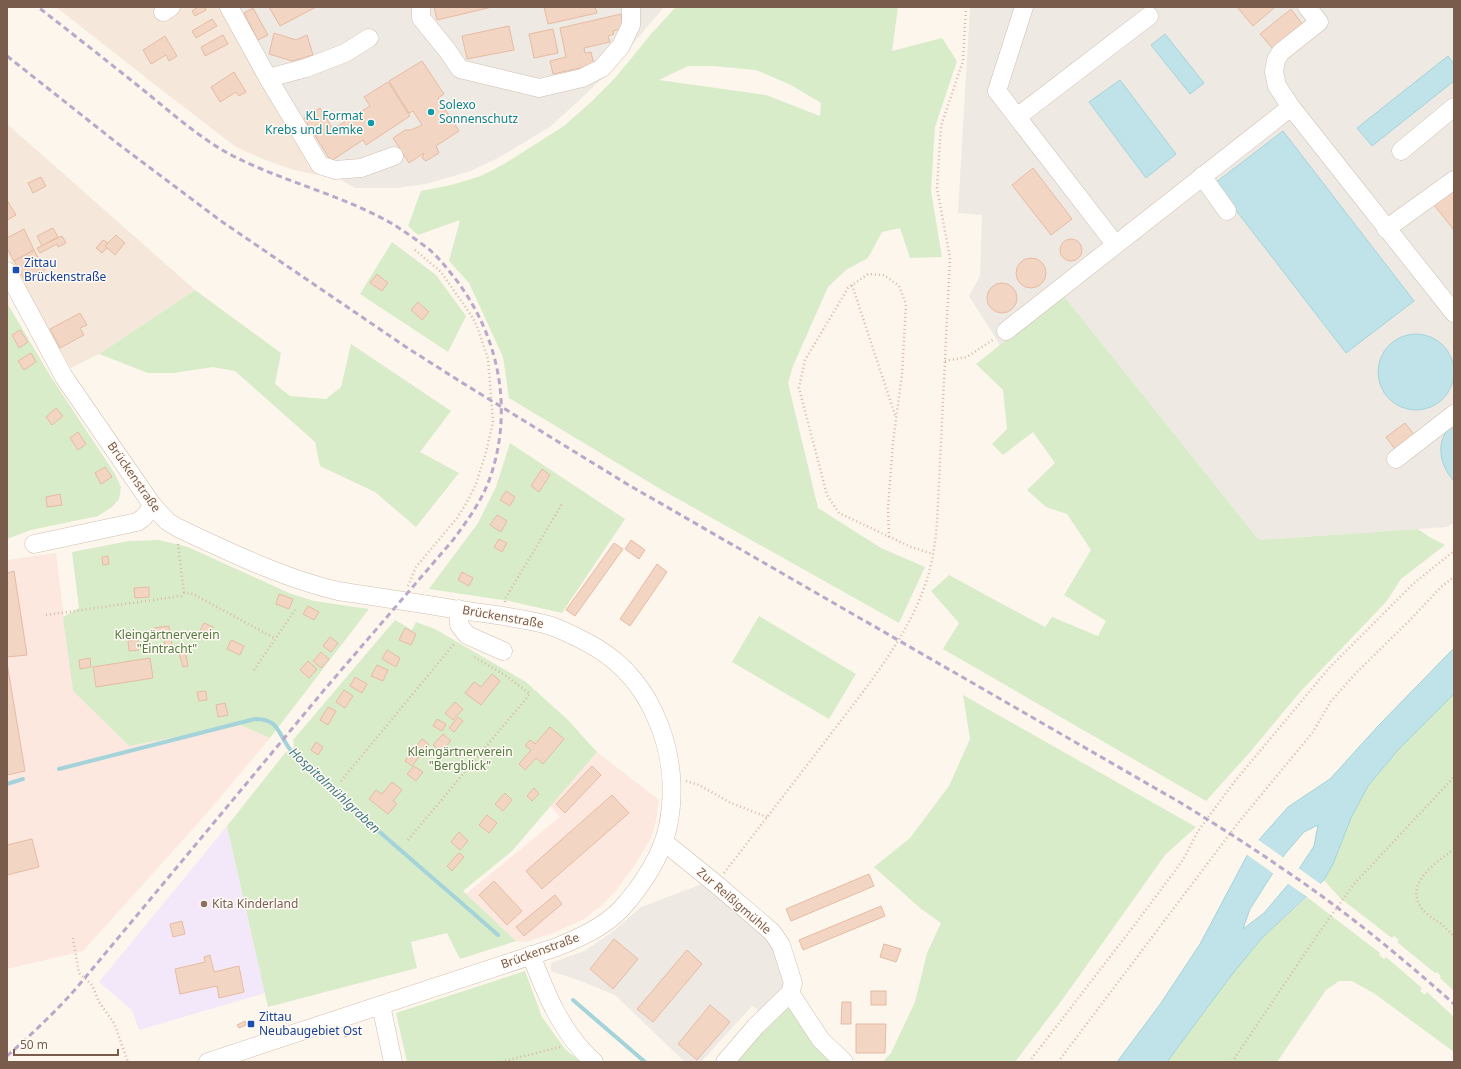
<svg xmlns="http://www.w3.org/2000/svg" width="1461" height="1069" viewBox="0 0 1461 1069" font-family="'Noto Sans',sans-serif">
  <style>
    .residential { fill: #f5e8da }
    .commercial { fill: #fde8e0 }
    .industrial { fill: #efe9e4 }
    .education { fill: #f3e8fa }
    .green { fill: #d8ecc9; fill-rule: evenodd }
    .water { fill: #bfe3e8; stroke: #a5d3da; fill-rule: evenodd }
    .pier { fill: #fdf6ec }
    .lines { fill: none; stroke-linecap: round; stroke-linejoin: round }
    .stream { stroke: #a5d3da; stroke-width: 4 }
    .building { fill: #f3d5c3; stroke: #e6bba3 }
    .minor-casing { stroke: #d1beb0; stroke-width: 19 }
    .path { stroke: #d9b8a5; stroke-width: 2.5; stroke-dasharray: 1 3; stroke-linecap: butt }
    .minor { stroke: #fff; stroke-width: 18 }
    .rail { stroke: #b9a8c9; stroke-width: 3; stroke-dasharray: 6 4; stroke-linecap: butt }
    .culture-dot { fill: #0f9aa8; stroke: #fffaf3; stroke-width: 1.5 }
    .transit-dot { fill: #1a4fb4; stroke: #fffaf3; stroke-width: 1.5 }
    .education-dot { fill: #8d6e63; stroke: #fffaf3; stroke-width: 1.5 }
    .labels { text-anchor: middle; stroke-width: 3; stroke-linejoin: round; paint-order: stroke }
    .culture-label { font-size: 12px; fill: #0d838f; stroke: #fffaf3; text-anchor: start }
    .transit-label { font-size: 12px; fill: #164399; stroke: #fffaf3; text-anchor: start }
    .street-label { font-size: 12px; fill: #7a5c4d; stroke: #fffaf3 }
    .park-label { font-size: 12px; fill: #537a41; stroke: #fffaf3 }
    .education-label { font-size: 12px; fill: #785e54; stroke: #fffaf3; text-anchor: start }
    .water-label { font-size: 13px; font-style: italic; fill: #437c86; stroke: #fffaf3 }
  </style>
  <rect width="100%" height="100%" fill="#fdf6ec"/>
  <g class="residential">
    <path d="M56 7H221L318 175 294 170 265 160 236 147 163 91Z"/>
    <path d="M7 124 195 290 99 354 71 368 31 299 7 254Z"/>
  </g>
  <g class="commercial">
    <path d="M56 553 73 691 129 746 240 725 270 738 207 813 83 951 7 969V560Z"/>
    <path d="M597 752 659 800 656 821 651 838 636 863 616 891 602 905 584 919 556 932 526 942 516 941 466 894 560 817 550 806Z"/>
  </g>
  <g class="industrial">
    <path d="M235 7H664L610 71 573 106 551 126 500 157 471 171 426 184 396 188H355L334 176Z"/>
    <path d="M970 7H1454V522L1447 527 1259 540 1063 295 1000 345 969 296 980 276 982 215 958 213Z"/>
    <path d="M702 884 766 937 774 949 784 986 761 1012 752 1006 701 1062H685L615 995 581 981 551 971V963L584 951 611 933 641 907Z"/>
  </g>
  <path class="education" d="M227 826 265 993 139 1030 132 1010 99 982Z"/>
  <g class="green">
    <path d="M676 7H898L892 51 942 38 957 61 935 127 931 191 942 257 910 258 900 228 882 232 868 258 846 270 828 287 793 366 788 383 818 508 881 548 925 567 899 623 662 490 509 398 503 357 469 283 449 261 460 220 418 235 408 226 421 191 451 185 481 176 504 164 564 126 592 101 616 77 651 34ZM688 66H713L756 70 791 85 821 103 820 116 766 95 659 80Z"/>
    <path d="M392 242 436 275 466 316 448 352 360 294Z"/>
    <path d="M195 290 281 353 275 384 290 396 326 399 341 387 351 344 451 411 420 452 459 473 416 527 375 492 320 466 315 442 235 371 213 367 174 373H148L99 354Z"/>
    <path d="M1063 295 1259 540 1418 529 1428 536 1445 545 1401 579 1386 602 1300 692 1251 751 1206 801 943 649 959 623 931 591 949 575 1045 627 1052 617 1098 636 1106 621 1064 595 1091 550 1067 514 1046 507 1027 490 1055 463 1033 432 1003 455 992 444 1007 429 1003 390 976 364Z"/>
    <path d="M7 303 51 377 115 474 121 487 119 499 112 507 98 516 31 530 7 539Z"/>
    <path d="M510 443 625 519 562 613 509 601 429 589 478 523 496 487Z"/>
    <path d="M159 540 188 547 289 593 314 601 369 609 270 738 240 725 129 746 73 691 63 617 79 608 72 552 129 541Z"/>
    <path d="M759 616 856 674 829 719 732 662Z"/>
    <path d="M395 620 412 630 416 622 435 629 526 682 567 719 597 752 512 851 463 891 516 941 460 959 447 933 411 942 417 968 268 1007 227 826 285 753 294 747 293 740Z"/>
    <path d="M1454 694V991L1440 978 1441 976 1437 972 1435 973 1397 942 1399 940 1394 936 1392 938 1340 898 1324 880 1333 864 1351 818 1368 786 1398 750Z"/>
    <path d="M963 695 1196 827 1165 855 1065 996 1015 1062H883L891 1053 915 1002 927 953 941 923 920 908 874 867 910 838 949 786 970 739Z"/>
    <path d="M1307 897 1380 953 1379 955 1384 959 1386 957 1422 988 1420 991 1425 995 1427 992 1454 1017V1052L1375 994 1352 981H1339L1326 990 1277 1062H1167L1230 977 1261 939Z"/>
    <path d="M525 971 542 1017 565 1049 581 1062H407L396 1013Z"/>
    <path d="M788 1001 835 1062H735Z"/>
  </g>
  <g class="water">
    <path d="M1165 34 1204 83 1190 94 1151 45Z"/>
    <path d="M1448 56 1454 64V81L1372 146 1357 128Z"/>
    <path d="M1120 80 1176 154 1146 178 1089 102Z"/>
    <path d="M1283 131 1414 301 1346 353 1215 183Z"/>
    <circle cx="1416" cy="372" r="38"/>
    <path d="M1454 423V481C1439 465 1434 439 1454 423Z"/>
    <path d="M1454 648V694L1398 750 1368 786 1351 818 1333 864 1324 880 1261 939 1230 977 1167 1062H1117L1161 1003 1200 944 1250 850 1288 807 1330 779 1379 725ZM1318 825 1314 846 1291 881 1264 913 1243 929 1250 909 1285 854 1304 832Z"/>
  </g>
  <g class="pier">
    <path d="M1257 839 1284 858 1274 874 1246 854Z"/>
    <path d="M1297 867 1322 885 1309 898 1287 883Z"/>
  </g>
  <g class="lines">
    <g class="stream">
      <path d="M59 769 255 719C278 719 277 731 289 748 294 756 303 763 310 770 371 826 435 879 498 935"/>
      <path d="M7 784 23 779"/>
      <path d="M573 1000 645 1062"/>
    </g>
  </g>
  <g class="building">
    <path d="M198 7H205L206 10 195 16 192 11Z"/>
    <path d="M269 7H316L280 26Z"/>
    <path d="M434 7H492L437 20Z"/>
    <path d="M544 7H595L597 13 548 24Z"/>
    <path d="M1237 7H1275L1253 26Z"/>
    <path d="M253 8 268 35 258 40 244 13Z"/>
    <path d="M1291 9 1303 25 1274 50 1260 34Z"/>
    <path d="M621 14 624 28 613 31 614 34 608 36 610 42 584 48 585 53 591 52 594 65 553 74 550 61 566 57 560 28Z"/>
    <path d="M212 19 217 26 196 38 192 31Z"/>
    <path d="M509 26 514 50 467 59 462 36Z"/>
    <path d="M553 29 558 53 534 58 529 34Z"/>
    <path d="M274 33 296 40 307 35 313 55 292 61 269 54Z"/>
    <path d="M223 35 228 44 205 56 201 47Z"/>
    <path d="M165 36 177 56 169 61 166 55 151 64 143 50Z"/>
    <path d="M422 61 444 94 438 98 459 131 436 146 439 153 426 161 422 158 424 153 409 163 393 138 405 130H411L422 125 413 111 409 113 389 81Z"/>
    <path d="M234 72 246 92 239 96 236 92 220 102 211 87Z"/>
    <path d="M388 82 410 116 366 145 363 140 331 161 304 118 320 108 333 129 370 106 364 97Z"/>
    <path d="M1033 168 1072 219 1051 235 1012 185Z"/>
    <path d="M41 177 46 186 33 193 28 183Z"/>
    <path d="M1454 189V230L1434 205Z"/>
    <path d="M7 200 16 215 7 220Z"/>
    <path d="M53 228 58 237 42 246 37 236Z"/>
    <path d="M24 229 34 250 14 261 7 248V238Z"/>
    <path d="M116 235 125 243 115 255 105 246Z"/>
    <path d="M62 236 66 243 58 247 57 244 40 253 37 248Z"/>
    <circle cx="1071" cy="250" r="11"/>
    <path d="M103 240 108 243 105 246 107 248 102 253 96 248Z"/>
    <path d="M34 250 45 270 25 281 14 261Z"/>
    <circle cx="1031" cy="273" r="15"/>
    <path d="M377 274 388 283 382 291 370 283Z"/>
    <circle cx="1002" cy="298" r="15"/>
    <path d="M418 302 429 312 422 320 411 310Z"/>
    <path d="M80 313 87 325 80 328 84 335 60 348 50 329Z"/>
    <path d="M20 330 28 342 19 348 12 335Z"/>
    <path d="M31 353 36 362 24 370 18 361Z"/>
    <path d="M56 408 63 416 52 425 46 417Z"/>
    <path d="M1405 423 1416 437 1397 452 1386 437Z"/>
    <path d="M78 432 86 444 78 450 70 438Z"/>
    <path d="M105 467 112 477 101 484 95 473Z"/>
    <path d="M542 469 550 475 539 492 531 486Z"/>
    <path d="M506 491 515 497 510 506 500 500Z"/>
    <path d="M60 494 62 505 47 507 46 497Z"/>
    <path d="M497 515 507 521 501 532 490 525Z"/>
    <path d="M499 539 507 543 502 552 494 547Z"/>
    <path d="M631 540 645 550 639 559 625 549Z"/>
    <path d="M614 543 623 549 575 616 566 610Z"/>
    <path d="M108 556 109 564 103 565 102 557Z"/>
    <path d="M657 564 667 572 630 626 620 619Z"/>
    <path d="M14 571 27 655 7 657V573Z"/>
    <path d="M462 572 473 578 469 586 458 580Z"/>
    <path d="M149 587V597L135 598 134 588Z"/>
    <path d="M279 594 293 599 289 609 276 604Z"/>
    <path d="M308 606 319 612 314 620 303 614Z"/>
    <path d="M204 623 213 627 207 640 197 636Z"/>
    <path d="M169 626 172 646 165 647 164 638 156 639 154 628Z"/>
    <path d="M405 628 416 634 411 645 399 640Z"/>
    <path d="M330 637 338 643 331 652 323 646Z"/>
    <path d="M138 640 139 650 129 651 128 641Z"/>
    <path d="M231 640 244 646 240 655 227 649Z"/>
    <path d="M387 650 400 658 396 667 382 659Z"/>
    <path d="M185 651 188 666 183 667 179 653Z"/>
    <path d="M321 652 329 659 321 668 313 661Z"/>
    <path d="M90 658 91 667 80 669 79 660Z"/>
    <path d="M150 658 153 678 96 687 93 667Z"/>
    <path d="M308 661 317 669 309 678 300 670Z"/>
    <path d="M7 663 25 771 7 775Z"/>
    <path d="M377 665 388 670 383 681 371 676Z"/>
    <path d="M492 674 500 681 481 705 465 693 474 682 481 687Z"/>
    <path d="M355 677 367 684 362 693 350 686Z"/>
    <path d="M344 690 353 696 345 708 336 702Z"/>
    <path d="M206 691 207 700 199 701 197 692Z"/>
    <path d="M455 702 463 709 453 720 445 713Z"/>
    <path d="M225 703 228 715 218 717 216 705Z"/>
    <path d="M328 707 336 711 328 725 320 720Z"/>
    <path d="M458 717 463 721 454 732 449 728Z"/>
    <path d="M437 719 446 724 442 731 433 726Z"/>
    <path d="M550 727 564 739 543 764 536 758 525 770 519 764 531 750 525 746 530 740 535 744Z"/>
    <path d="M443 734 451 741 441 752 433 745Z"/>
    <path d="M422 739 429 744 412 766 405 761Z"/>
    <path d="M316 742 323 747 318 755 311 750Z"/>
    <path d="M414 766 423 772 416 781 407 774Z"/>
    <path d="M592 766 601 775 565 813 556 804Z"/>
    <path d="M392 782 402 790 393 801 397 804 388 814 369 799 376 790 382 794Z"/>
    <path d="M534 788 539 794 532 801 527 796Z"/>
    <path d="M505 793 512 800 503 811 495 804Z"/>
    <path d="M612 795 629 813 542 889 526 871Z"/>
    <path d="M487 815 497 823 489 833 479 825Z"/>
    <path d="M459 832 468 841 460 850 451 842Z"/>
    <path d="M32 839 39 867 7 875V845Z"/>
    <path d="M459 853 464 857 452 871 447 866Z"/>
    <path d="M869 874 874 886 791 921 786 909Z"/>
    <path d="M494 881 522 911 507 925 479 895Z"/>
    <path d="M555 895 562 904 524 936 516 927Z"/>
    <path d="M881 906 885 916 803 950 799 940Z"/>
    <path d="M182 921 185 934 173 937 170 924Z"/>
    <path d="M614 939 638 959 613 989 590 969Z"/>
    <path d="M884 944 901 949 896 962 880 957Z"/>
    <path d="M687 950 702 964 653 1022 637 1009Z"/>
    <path d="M210 955 214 972 239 966 244 992 219 998 217 986 180 994 175 969 205 962 204 957Z"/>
    <rect x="871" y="991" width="15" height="14"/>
    <path d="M842 1002H851V1024H841Z"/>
    <path d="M710 1005 730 1022 697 1060 678 1044Z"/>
    <path d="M245 1021 246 1025 239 1028 237 1025Z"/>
    <path d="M856 1024H886L885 1053H856Z"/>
    <path d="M352 1031 353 1034 345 1037 344 1033Z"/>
  </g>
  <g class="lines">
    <defs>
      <g id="minor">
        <path d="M229 7 268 78 320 165 335 170 361 168 394 156"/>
        <path d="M421 7V18L447 50 460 69 539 88 582 78 602 68 621 46 631 25V7"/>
        <path d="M1024 7 997 91 1115 244"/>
        <path d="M163 12 171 7"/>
        <path d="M268 78 306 68 345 53 369 38"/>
        <path d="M1291 107 1454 313"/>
        <path d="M1017 117 1149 16"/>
        <path d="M1401 151 1454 107"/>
        <path d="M1202 176 1227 211"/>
        <path d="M1386 229 1454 180"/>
        <path d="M7 271 64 377 153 506 167 521 178 528C230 552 282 578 338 591 378 597 419 603 459 610 489 614 519 617 548 625 559 628 585 641 595 647 655 682 682 760 668 826 662 856 641 887 621 909 604 927 579 938 557 947L208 1062"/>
        <path d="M1006 331 1291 107 1277 86 1274 72 1276 60 1281 52 1319 22 1307 7"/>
        <path d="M1396 459 1454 414"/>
        <path d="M34 544 137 522 143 518 153 506"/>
        <path d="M459 609V625L467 635 503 651"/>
        <path d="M664 842 716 884 772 932 781 945 793 983 790 993 821 1040 844 1062"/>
        <path d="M531 955C546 994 562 1034 594 1062"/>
        <path d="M381 1005 393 1062"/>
        <path d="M725 1062 756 1026 790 993"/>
      </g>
    </defs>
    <use href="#minor" class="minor-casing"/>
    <g class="path">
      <path d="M852 285 895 415"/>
      <path d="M945 361 967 357 994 339"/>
      <path d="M889 537 888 509 893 442 902 374 906 304 899 286 884 275 868 274 848 288 805 360 799 388 827 495 839 513 911 547 933 554"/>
      <path d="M178 544 184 593"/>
      <path d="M408 586 416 567 457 518 467 502 476 484 486 452 493 422 488 359 478 329 473 318 441 272 414 249"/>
      <path d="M505 602V599L562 504"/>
      <path d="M46 615 181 596 184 593 193 594 276 639"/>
      <path d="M254 670 295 610"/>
      <path d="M341 781 454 644"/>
      <path d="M686 781 699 785 731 803 767 817"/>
      <path d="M408 840 530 694 505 675 474 657"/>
      <path d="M1454 849C1436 863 1402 884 1423 910 1427 915 1434 919 1440 923 1445 927 1449 932 1454 936"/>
      <path d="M724 873C758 829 791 786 824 743 859 696 904 644 924 588 932 567 935 545 937 523L950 258 937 188 941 126 963 61 966 7"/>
      <path d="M73 938 79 973 92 985 99 1002 114 1023 128 1062"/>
      <path d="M501 1062 560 1047"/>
      <path d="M1029 1062 1136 923 1183 860 1198 831 1235 781 1330 667 1413 584 1454 551"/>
      <path d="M1058 1062 1238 823 1313 732 1331 701 1357 672 1408 622 1441 587 1454 577"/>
      <path d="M1232 1062 1318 934 1354 884 1454 777"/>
    </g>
    <use href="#minor" class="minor"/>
    <g class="rail">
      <path d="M7 56 117 143 221 221 406 347 461 382 627 484 1181 803C1215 824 1250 846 1283 869 1343 909 1400 956 1454 1004"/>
      <path d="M7 1056C34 1032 61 1007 84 979L325 689 453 540C468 520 483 499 491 475 513 408 499 337 457 281 449 271 441 260 431 251 420 242 408 234 396 226 346 196 284 182 233 156 201 139 174 115 147 93 111 64 74 35 38 7"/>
    </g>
  </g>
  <g class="culture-dot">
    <circle cx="431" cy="112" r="4"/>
    <circle cx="371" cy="123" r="4"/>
  </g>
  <g class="transit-dot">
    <rect x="12" y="266" width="8" height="8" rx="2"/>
    <rect x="247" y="1020" width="8" height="8" rx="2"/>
  </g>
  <circle class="education-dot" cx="204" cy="904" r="4"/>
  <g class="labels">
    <g class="culture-label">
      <text x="439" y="109">Solexo<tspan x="439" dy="14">Sonnenschutz</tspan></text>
      <text x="363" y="120" text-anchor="end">KL Format<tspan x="363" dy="14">Krebs und Lemke</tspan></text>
    </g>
    <g class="transit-label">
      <text x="24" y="267">Zittau<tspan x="24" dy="14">Brückenstraße</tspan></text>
      <text x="259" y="1021">Zittau<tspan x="259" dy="14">Neubaugebiet Ost</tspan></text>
    </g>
    <g class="street-label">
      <text transform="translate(134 477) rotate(55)" y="4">Brückenstraße</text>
      <text transform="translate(503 617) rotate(10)" y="4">Brückenstraße</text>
      <text transform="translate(734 901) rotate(41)" y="4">Zur Reißigmühle</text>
      <text transform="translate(540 951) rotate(-20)" y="4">Brückenstraße</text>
    </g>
    <g class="park-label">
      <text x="167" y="639">Kleingärtnerverein<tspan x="167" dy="14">"Eintracht"</tspan></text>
      <text x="460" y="756">Kleingärtnerverein<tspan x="460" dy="14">"Bergblick"</tspan></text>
    </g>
    <g class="education-label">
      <text x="212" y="908">Kita Kinderland</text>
    </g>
    <g class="water-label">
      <text transform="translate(335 790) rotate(43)" y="5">Hospitalmühlgraben</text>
    </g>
  </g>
  <rect width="1461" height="1069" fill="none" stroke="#7a5c4d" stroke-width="16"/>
  <path d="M14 1049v6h104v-6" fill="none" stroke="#7a5c4d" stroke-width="2"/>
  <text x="20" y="1049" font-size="12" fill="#7a5c4d" stroke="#fffaf3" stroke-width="3" paint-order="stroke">50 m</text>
</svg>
